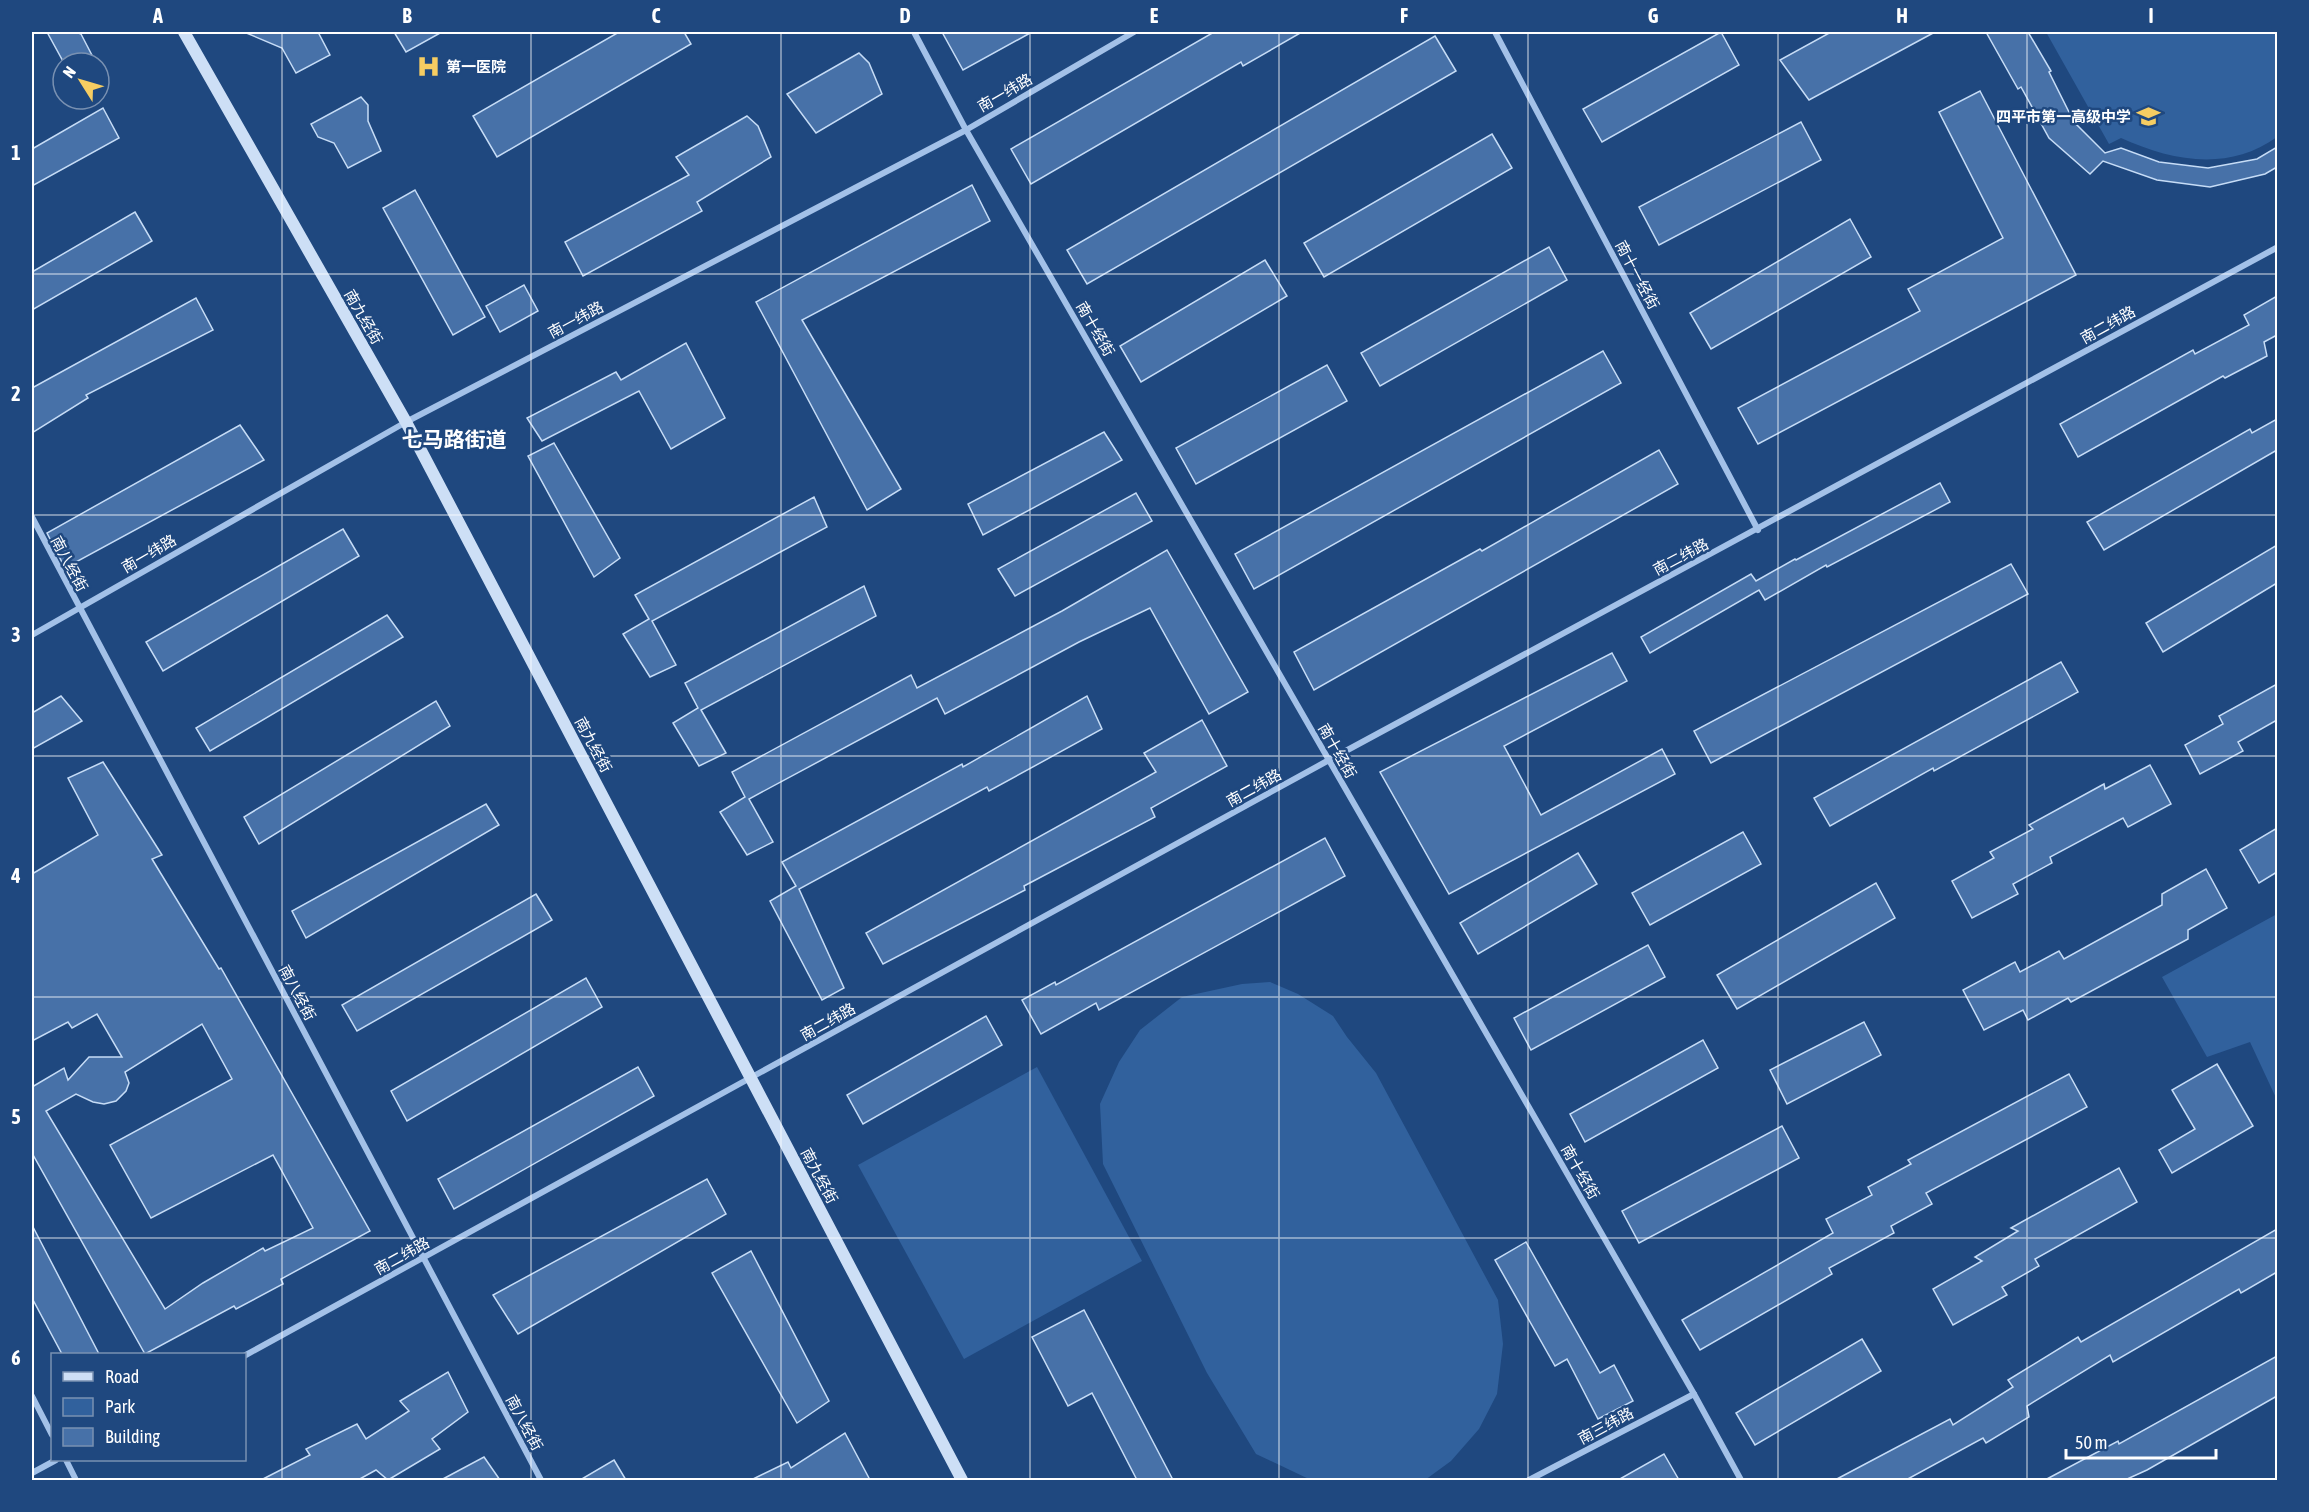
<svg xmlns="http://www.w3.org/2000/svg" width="2309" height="1512" viewBox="0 0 2309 1512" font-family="'Asap Condensed','Noto Sans SC',sans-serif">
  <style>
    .green { fill: #31619d }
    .building { fill: #4771a8; stroke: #c6dcf6; stroke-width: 1.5; fill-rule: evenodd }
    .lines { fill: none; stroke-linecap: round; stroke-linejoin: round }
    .street { stroke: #a3c1e8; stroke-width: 6 }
    .secondary { stroke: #cddff6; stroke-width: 12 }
    .grid { fill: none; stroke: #fff; stroke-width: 1.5; stroke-opacity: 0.55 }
    .labels { text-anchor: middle; stroke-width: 5; stroke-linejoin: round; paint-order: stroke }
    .poi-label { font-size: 15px; font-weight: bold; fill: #fff; stroke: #1f487f; text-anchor: start }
    .street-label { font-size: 15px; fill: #fff; stroke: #1f487f }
    .district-label { font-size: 21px; font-weight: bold; fill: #fff; stroke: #1f487f }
    .neatline { fill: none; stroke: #fff; stroke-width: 2 }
    .grid-label { font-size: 20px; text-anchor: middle; font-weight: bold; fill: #fff }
  </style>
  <rect width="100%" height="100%" fill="#1f487f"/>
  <g class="green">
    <path d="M2046 32H2277V137C2228 172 2172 161 2121 138L2109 144Z"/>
    <path d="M2277 914V1100L2250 1042 2207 1057 2162 977Z"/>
    <path d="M1270 982 1298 994 1333 1016 1347 1037 1376 1073 1498 1300 1503 1344 1497 1394 1479 1429 1451 1461 1425 1480H1311L1256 1454 1207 1373 1103 1164 1100 1104 1119 1062 1140 1030 1182 997 1242 984Z"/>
    <path d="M1037 1067 1142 1261 964 1359 858 1165Z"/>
  </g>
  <g class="building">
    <path d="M47 32H76L81 34 96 63H64Z"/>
    <path d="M244 32H318L330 55 296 73 282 48Z"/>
    <path d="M394 32H442L406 52Z"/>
    <path d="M619 32H684L691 44 497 157 473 116Z"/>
    <path d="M942 32H1032L963 70Z"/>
    <path d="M1214 32H1302L1243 66 1241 62 1031 184 1011 149Z"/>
    <path d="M1721 32 1739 65 1602 142 1583 109Z"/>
    <path d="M1831 32H1935L1809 100 1780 60Z"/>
    <path d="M1986 32H2028L2051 71 2049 72 2074 122 2105 153 2121 148 2159 162 2208 168 2257 159 2277 147V167L2265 174 2210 187 2157 180 2103 161 2090 174 2049 138 2021 87 2018 89Z"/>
    <path d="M1435 36 1456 71 1087 284 1067 250Z"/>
    <path d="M859 53 869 63 882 94 816 133 787 94Z"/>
    <path d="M1980 91 2076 275 1758 444 1738 408 1920 311 1908 289 2003 238 1939 112Z"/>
    <path d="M361 97 368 105V121L381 151 348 168 334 143 318 137 311 124Z"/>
    <path d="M103 108 119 138 32 186V149Z"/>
    <path d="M747 116 758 126 771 157 697 202 702 211 583 276 565 242 689 175 676 157Z"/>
    <path d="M1801 122 1821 160 1659 245 1639 207Z"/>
    <path d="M1492 134 1512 168 1324 277 1304 243Z"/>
    <path d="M972 185 990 221 802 320 901 489 867 510 756 302Z"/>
    <path d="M415 190 485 317 453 335 383 208Z"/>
    <path d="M135 212 152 241 32 310V272Z"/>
    <path d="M1850 219 1871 257 1711 349 1690 313Z"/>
    <path d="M1549 247 1567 280 1380 386 1361 353Z"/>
    <path d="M1265 260 1287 296 1141 382 1120 346Z"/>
    <path d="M524 285 538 311 500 332 486 306Z"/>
    <path d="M2277 296V335L2264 342 2267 356 2225 378 2223 376 2078 457 2060 424 2193 350 2195 354 2249 325 2244 315Z"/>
    <path d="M196 298 213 330 86 395 88 398 32 433V388Z"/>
    <path d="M686 343 725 418 671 449 639 391 542 441 527 418 616 372 621 380Z"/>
    <path d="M1603 351 1621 383 1254 589 1235 554Z"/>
    <path d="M1327 365 1347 401 1196 484 1176 448Z"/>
    <path d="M2277 419V450L2104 550 2087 522 2250 429 2252 433Z"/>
    <path d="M240 425 264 460 65 568 47 533Z"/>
    <path d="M1104 432 1122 460 983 535 968 504Z"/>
    <path d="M554 443 620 558 594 577 528 456Z"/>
    <path d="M1659 450 1678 484 1314 690 1294 652 1480 549 1482 551Z"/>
    <path d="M1940 483 1950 502 1827 567 1826 565 1765 600 1759 590 1650 653 1641 637 1751 574 1756 581 1795 559 1796 560Z"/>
    <path d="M1136 493 1152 521 1015 596 998 569Z"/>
    <path d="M814 497 827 527 652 621 676 665 650 677 623 634 649 619 635 595Z"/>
    <path d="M343 529 359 556 163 671 146 642Z"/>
    <path d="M2277 545V583L2163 652 2146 623Z"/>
    <path d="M1167 550 1248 692 1209 714 1150 608 1079 642 945 714 937 698 749 799 773 842 747 855 720 812 745 797 732 772 911 675 917 688 1062 611Z"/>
    <path d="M2011 564 2028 594 1711 763 1694 731Z"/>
    <path d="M864 586 876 616 701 710 726 753 699 766 673 723 698 708 685 683Z"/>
    <path d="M387 615 403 637 210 751 196 728Z"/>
    <path d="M1612 653 1627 681 1504 746 1541 815 1662 749 1675 774 1449 894 1380 772Z"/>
    <path d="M2061 662 2078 692 1934 771 1933 768 1830 826 1814 798Z"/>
    <path d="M2277 684V720L2238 742 2243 751 2200 774 2185 745 2223 724 2219 716Z"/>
    <path d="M61 696 82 721 32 749V713Z"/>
    <path d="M1087 696 1102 729 989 791 987 787 799 889 844 988 822 1000 770 901 796 886 782 862 962 764 963 767Z"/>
    <path d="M436 701 450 726 259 844 244 817Z"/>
    <path d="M1202 720 1227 766 1151 808 1155 817 1024 886 1025 890 883 964 866 933 1156 772 1144 753Z"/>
    <path d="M103 762 162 855 152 859 219 969 221 968 370 1231 281 1279 283 1284 236 1309 234 1306 145 1354 32 1153V1087L64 1068 68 1080 89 1057H122L97 1014 72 1028 68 1022 32 1041V874L98 835 68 778ZM202 1024 232 1079 110 1145 151 1218 273 1155 313 1228 265 1251 263 1248 203 1283 165 1309 46 1111 76 1094 93 1102 104 1104 116 1101 126 1091 129 1083 125 1072Z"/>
    <path d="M2150 765 2171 804 2128 827 2123 818 2050 857 2052 863 2013 884 2018 894 1972 918 1952 881 1994 858 1990 852 2033 829 2029 825 2104 784 2105 789Z"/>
    <path d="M486 804 499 825 306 938 292 911Z"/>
    <path d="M2277 828V872L2259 883 2240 850Z"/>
    <path d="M1743 832 1761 864 1650 925 1632 893Z"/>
    <path d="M1325 838 1345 876 1099 1010 1096 1003 1041 1034 1022 1000 1055 982 1056 985Z"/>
    <path d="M1578 853 1597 884 1478 954 1460 923Z"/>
    <path d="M2206 869 2227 908 2188 930V939L2071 1002 2068 998 2028 1020 2023 1010 1984 1030 1963 990 2015 962 2020 972 2059 951 2064 959 2162 905V894Z"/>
    <path d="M1876 883 1895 918 1737 1009 1717 975Z"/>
    <path d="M536 894 552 920 357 1031 342 1005Z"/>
    <path d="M1648 945 1665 977 1531 1050 1514 1018Z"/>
    <path d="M586 978 602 1007 407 1121 391 1091Z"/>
    <path d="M986 1016 1002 1045 863 1124 847 1095Z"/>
    <path d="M1864 1022 1881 1055 1787 1104 1770 1070Z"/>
    <path d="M1703 1040 1718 1068 1585 1142 1570 1114Z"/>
    <path d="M2217 1064 2253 1126 2172 1173 2159 1150 2195 1129 2172 1090Z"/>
    <path d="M638 1067 654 1096 454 1209 438 1179Z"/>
    <path d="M2069 1074 2087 1107 1926 1193 1932 1204 1891 1226 1894 1233 1829 1268 1832 1274 1700 1350 1682 1320 1833 1233 1826 1219 1872 1195 1868 1187 1911 1164 1908 1160Z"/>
    <path d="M1782 1126 1799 1158 1639 1243 1622 1211Z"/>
    <path d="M2119 1168 2137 1202 2035 1259 2039 1266 2002 1287 2007 1295 1953 1325 1933 1289 1982 1261 1975 1257 2018 1231 2011 1228Z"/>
    <path d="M707 1179 726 1214 518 1334 493 1295Z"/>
    <path d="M32 1225 99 1354H62L32 1298Z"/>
    <path d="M2277 1229V1272L2241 1293 2239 1289 2113 1362 2110 1355 2027 1406 2029 1417 1986 1443 1983 1438 1906 1480H1835L1950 1419 1953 1425 2013 1387 2008 1380 2078 1337 2081 1342Z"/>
    <path d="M1526 1242 1600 1373 1614 1365 1633 1401 1598 1419 1567 1359 1555 1366 1495 1260Z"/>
    <path d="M751 1251 829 1401 797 1423 712 1273Z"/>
    <path d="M1084 1310 1173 1480H1137L1092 1393 1068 1406 1032 1337Z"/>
    <path d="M1862 1339 1881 1371 1755 1445 1736 1413Z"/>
    <path d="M2277 1356V1396L2147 1470 2125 1480H2045L2118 1441 2119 1444Z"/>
    <path d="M448 1372 468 1412 432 1439 440 1449 388 1480 376 1470 358 1480H261L310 1455 306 1449 357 1424 366 1439 409 1411 400 1401Z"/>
    <path d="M845 1433 870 1480H751L788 1462 791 1468Z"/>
    <path d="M1664 1454 1679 1480H1618Z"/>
    <path d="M484 1457 500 1480H441Z"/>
    <path d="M614 1460 626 1480H580Z"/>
  </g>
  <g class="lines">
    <g class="street">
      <path d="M914 32 966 130 1694 1394 1741 1480"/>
      <path d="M1495 32 1758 530"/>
      <path d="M32 517 541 1480"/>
      <path d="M32 635 406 422 966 130 1134 32"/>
      <path d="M244 1356 1329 760 2278 247"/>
      <path d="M32 1396 52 1435"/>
      <path d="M66 1460 76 1480"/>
      <path d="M32 1473 56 1460"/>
      <path d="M1529 1480 1694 1394"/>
    </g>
    <path class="secondary" d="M184 32 406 422 962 1480"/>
  </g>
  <path class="grid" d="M282 32V1480M531 32V1480M781 32V1480M1030 32V1480M1279 32V1480M1528 32V1480M1778 32V1480M2027 32V1480M32 274H2278M32 515H2278M32 756H2278M32 997H2278M32 1238H2278"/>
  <defs>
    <symbol id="hospital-bare" viewBox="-9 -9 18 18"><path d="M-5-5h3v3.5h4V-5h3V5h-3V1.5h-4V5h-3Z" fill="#f6cd62" stroke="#1f487f" stroke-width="2.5" paint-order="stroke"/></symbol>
    <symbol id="school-bare" viewBox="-9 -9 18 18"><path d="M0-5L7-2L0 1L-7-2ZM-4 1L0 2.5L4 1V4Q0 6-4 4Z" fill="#f6cd62" stroke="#1f487f" stroke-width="2.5" paint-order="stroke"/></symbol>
  </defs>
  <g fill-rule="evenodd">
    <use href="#hospital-bare" x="412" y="50" width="33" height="33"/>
    <use href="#school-bare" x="2132" y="100" width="33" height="33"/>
  </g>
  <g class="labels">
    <g class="poi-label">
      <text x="446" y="72">第一医院</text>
      <text x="2131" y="122" text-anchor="end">四平市第一高级中学</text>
    </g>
    <g class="street-label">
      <text transform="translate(1005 93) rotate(-30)" y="5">南一纬路</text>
      <text transform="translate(1637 275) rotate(62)" y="5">南十一经街</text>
      <text transform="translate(363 317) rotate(60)" y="5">南九经街</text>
      <text transform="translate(576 320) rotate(-28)" y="5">南一纬路</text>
      <text transform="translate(2108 325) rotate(-29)" y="5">南二纬路</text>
      <text transform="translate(1095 329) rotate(60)" y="5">南十经街</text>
      <text transform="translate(149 554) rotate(-30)" y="5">南一纬路</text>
      <text transform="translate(1681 557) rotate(-28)" y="5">南二纬路</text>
      <text transform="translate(69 564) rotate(62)" y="5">南八经街</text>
      <text transform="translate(593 745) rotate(62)" y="5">南九经街</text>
      <text transform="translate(1337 751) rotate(60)" y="5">南十经街</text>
      <text transform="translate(1254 788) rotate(-29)" y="5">南二纬路</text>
      <text transform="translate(297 993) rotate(62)" y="5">南八经街</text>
      <text transform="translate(828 1022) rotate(-29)" y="5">南二纬路</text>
      <text transform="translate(1580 1172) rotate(60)" y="5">南十经街</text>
      <text transform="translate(819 1176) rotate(62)" y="5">南九经街</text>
      <text transform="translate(402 1256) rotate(-29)" y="5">南二纬路</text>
      <text transform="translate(524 1423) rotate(62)" y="5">南八经街</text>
      <text transform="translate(1606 1426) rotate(-28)" y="5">南三纬路</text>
    </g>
    <g class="district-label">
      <text x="454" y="447">七马路街道</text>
    </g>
  </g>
  <rect width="2309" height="1512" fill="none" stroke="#1f487f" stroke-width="66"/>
  <rect x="51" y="1353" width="195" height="108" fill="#1f487f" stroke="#7991b2" stroke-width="1.5"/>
  <rect x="63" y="1372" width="30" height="9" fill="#cddff6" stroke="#7991b2" stroke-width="1.5"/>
  <text x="105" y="1383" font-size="18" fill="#ffffff">Road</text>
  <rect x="63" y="1398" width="30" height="18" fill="#31619d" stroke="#7991b2" stroke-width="1.5"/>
  <text x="105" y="1413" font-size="18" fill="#ffffff">Park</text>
  <rect x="63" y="1428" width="30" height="18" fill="#4771a8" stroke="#7991b2" stroke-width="1.5"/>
  <text x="105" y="1443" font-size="18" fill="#ffffff">Building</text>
  <g transform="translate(81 81) rotate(307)"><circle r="28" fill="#1f487f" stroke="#7991b2" stroke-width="1.5"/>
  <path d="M0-4.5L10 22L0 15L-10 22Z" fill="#f6cd62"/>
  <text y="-9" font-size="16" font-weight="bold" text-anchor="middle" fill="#ffffff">N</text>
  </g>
  <path d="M2066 1449v9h150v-9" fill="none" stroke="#ffffff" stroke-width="3"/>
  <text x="2075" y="1449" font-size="18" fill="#ffffff" stroke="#1f487f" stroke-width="4.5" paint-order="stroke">50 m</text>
  <rect x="33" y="33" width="2243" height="1446" class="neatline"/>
  <g class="grid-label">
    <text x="158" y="23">A</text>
    <text x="407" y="23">B</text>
    <text x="656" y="23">C</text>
    <text x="905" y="23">D</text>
    <text x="1154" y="23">E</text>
    <text x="1404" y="23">F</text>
    <text x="1653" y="23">G</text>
    <text x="1902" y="23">H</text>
    <text x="2151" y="23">I</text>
    <text x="16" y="160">1</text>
    <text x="16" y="401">2</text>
    <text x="16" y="642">3</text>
    <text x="16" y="883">4</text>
    <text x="16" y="1124">5</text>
    <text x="16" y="1365">6</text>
  </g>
</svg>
